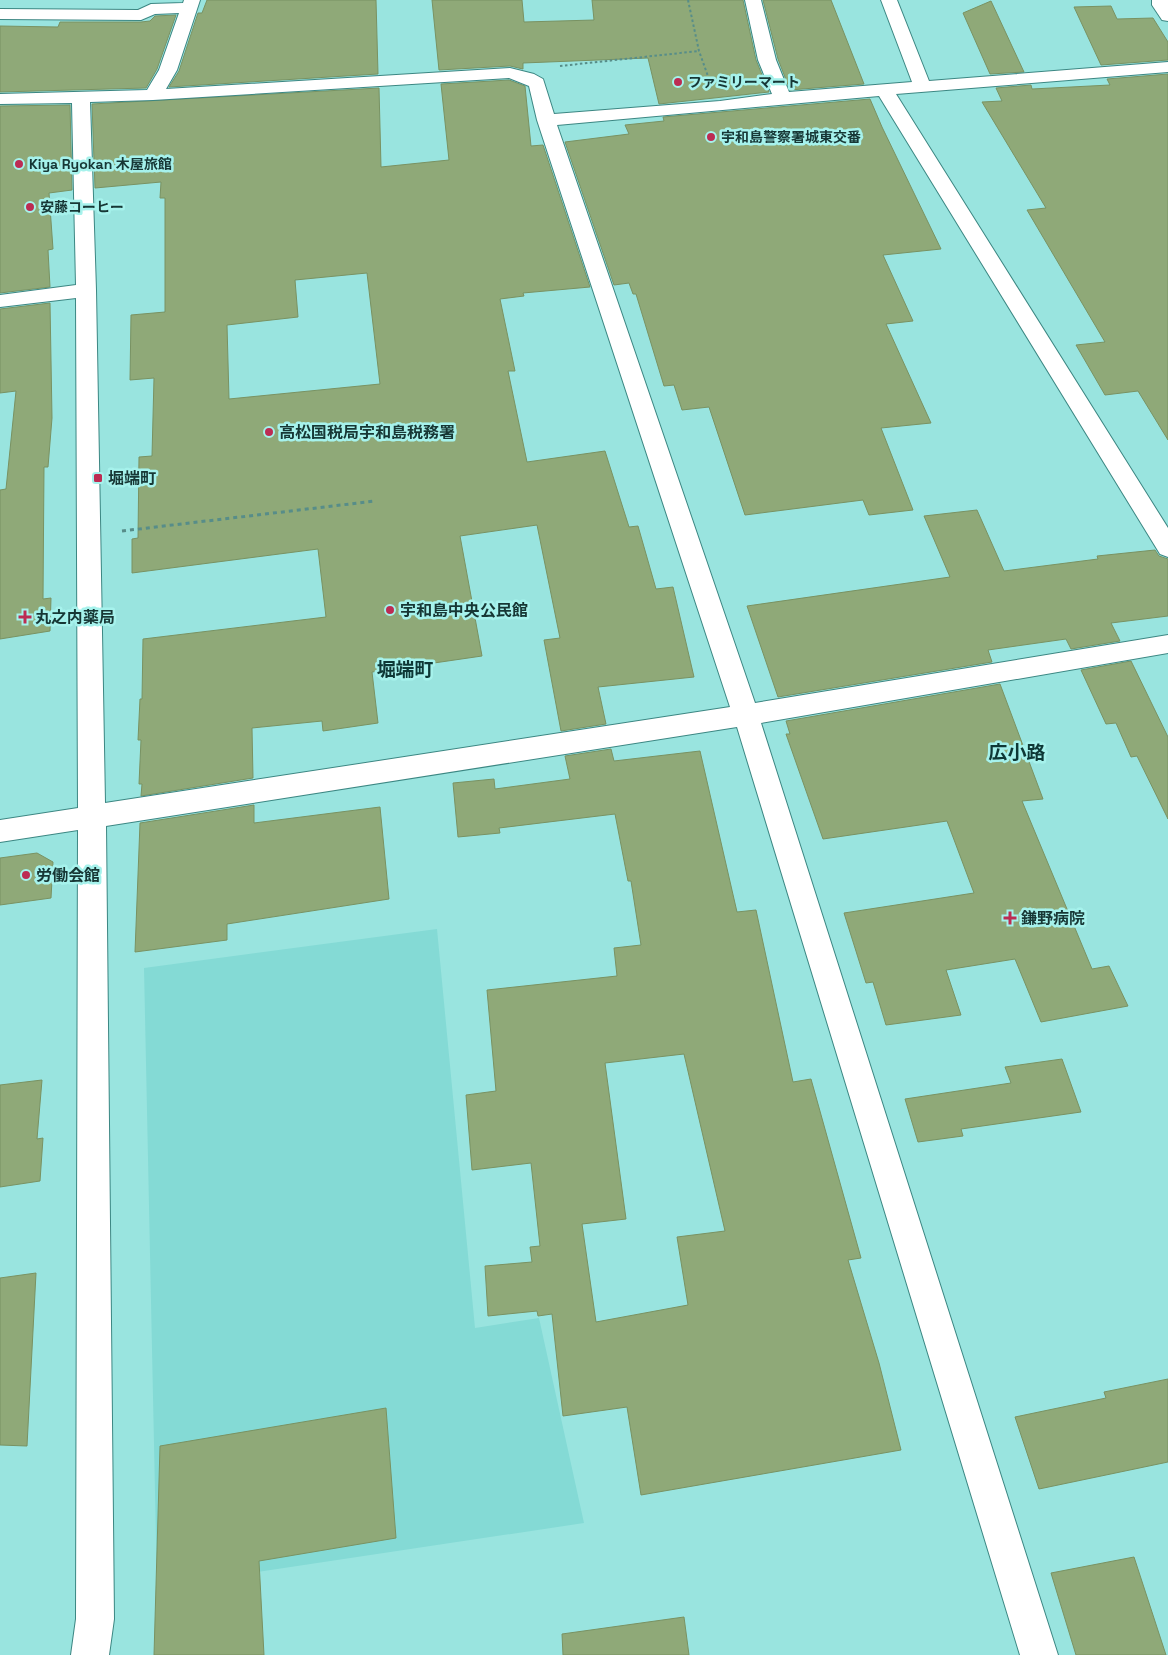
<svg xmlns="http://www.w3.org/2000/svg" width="1168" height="1655" viewBox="0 0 1168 1655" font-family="'Space Grotesk','Noto Sans JP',sans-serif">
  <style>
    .built { fill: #84dad5 }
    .building { fill: #8fa978; stroke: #799262; fill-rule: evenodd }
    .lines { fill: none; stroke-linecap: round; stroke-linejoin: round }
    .minor-casing { stroke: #3c8783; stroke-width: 2 }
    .path-far1 { stroke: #578d89; stroke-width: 2; stroke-dasharray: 2.5 2.5; stroke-linecap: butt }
    .path { stroke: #578d89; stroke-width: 3; stroke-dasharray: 4 4; stroke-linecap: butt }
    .minor { fill: #fff; fill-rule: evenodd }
    .poi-dot { fill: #bc2c53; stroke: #a6f2ec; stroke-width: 2 }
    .labels { text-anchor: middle; stroke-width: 5; stroke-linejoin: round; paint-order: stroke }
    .far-poi-label { font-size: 14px; font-weight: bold; fill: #173735; stroke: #a6f2ec; text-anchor: start }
    .poi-label { font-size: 16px; font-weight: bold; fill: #173735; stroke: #a6f2ec; text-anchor: start }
    .quarter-label { font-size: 19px; font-weight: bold; fill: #0e3836; stroke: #a6f2ec }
  </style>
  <rect width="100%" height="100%" fill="#99e4df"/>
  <path class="built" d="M437 929 475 1328 539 1318 584 1523 157 1587 144 968Z"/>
  <g class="building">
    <path d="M207 0H376L378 74 169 87 179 71 198 13H202Z"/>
    <path d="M432 0H522L524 22 594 20 592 0H743L756 60 769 92 659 104 648 58 523 63V69L510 66 439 70Z"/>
    <path d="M763 0H831L864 84 790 90 778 59Z"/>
    <path d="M991 1 1024 72 990 74 963 13Z"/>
    <path d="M1111 6 1117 19 1153 18 1168 42V60L1101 65 1074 7Z"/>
    <path d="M176 15 157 69 146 88 0 92V26L58 27 60 22H141L150 21 155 16Z"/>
    <path d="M1168 74V440L1138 391 1105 395 1076 345 1105 342 1027 210 1046 208 982 102 1002 101 996 88 1031 85 1032 89 1110 85 1107 79Z"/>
    <path d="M509 80 525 86 531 146 543 145 590 287 523 293 524 296 500 299 515 371H508L527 462 605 451 629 527 638 526 656 589 673 587 694 677 598 687 606 724 561 731 544 640 560 638 537 525 460 536 482 656 372 672 378 723 323 731 322 721 252 728 253 778 141 796 142 784H139L141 740H138L140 699H142L143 639 326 617 318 549 132 573V539L138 538 139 457 152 456 154 378 130 380 131 315 165 312V198H160L161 182 95 188 92 104 379 88 381 167 449 160 441 84ZM367 273 380 384 229 399 227 325 298 317 295 280Z"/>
    <path d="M870 99 882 127 941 249 883 255 913 321 886 324 931 423 881 428 913 510 869 515 863 500 745 515 709 407 682 410 674 385 664 386 636 294H633L629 283 614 285 565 142 629 134 625 125 664 121 663 117Z"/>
    <path d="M70 105 72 190 49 193 53 249 48 250 50 287 0 293V106Z"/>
    <path d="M50 303 52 418 48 467H44L43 599 51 598 50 631 0 639V490L6 489 16 391 0 393V309Z"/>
    <path d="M977 510 1004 571 1098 559 1097 556 1155 550 1159 556 1168 559V616L1111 623 1120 641 1071 649 1066 639 988 650 992 662 778 697 747 606 950 577 924 516Z"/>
    <path d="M1131 661 1168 737V819L1137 756 1131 757 1116 723 1106 724 1081 670Z"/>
    <path d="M1000 684 1043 799 1022 801 1092 969 1109 966 1128 1006 1041 1022 1015 959 946 970 961 1015 886 1025 873 982 866 983 844 913 974 893 947 821 823 839 786 734H790L786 721Z"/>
    <path d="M611 749 614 761 700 751 737 912 756 910 793 1082 811 1079 861 1258 848 1260 879 1363 901 1450 641 1495 627 1407 563 1416 552 1314 538 1316 537 1311 488 1316 485 1266 532 1262 530 1247 540 1246 531 1163 472 1170 466 1095 496 1091 487 990 617 976 614 948 641 945 631 881H628L615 814 499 828 500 833 458 837 453 783 494 779 495 789 570 779 565 756ZM684 1054 725 1231 677 1237 688 1305 596 1322 582 1224 626 1219 605 1063Z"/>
    <path d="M254 805V823L380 807 389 899 227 924V940L135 952 140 823Z"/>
    <path d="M37 853 53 862 51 898 0 905V858Z"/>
    <path d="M1062 1059 1081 1112 961 1129 963 1136 918 1142 905 1099 1011 1083 1005 1067Z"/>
    <path d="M42 1080 37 1139 43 1138 40 1181 0 1187V1085Z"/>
    <path d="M36 1273 27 1446 0 1445V1278Z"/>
    <path d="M1168 1379V1462L1039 1489 1015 1417 1106 1398 1104 1392Z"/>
    <path d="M386 1408 396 1538 259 1561 264 1655H154L160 1446Z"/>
    <path d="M1134 1557 1166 1655H1076L1051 1573Z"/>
    <path d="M684 1617 689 1655H563L562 1634Z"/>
  </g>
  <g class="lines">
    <defs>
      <g id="minor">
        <path d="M184 0H200L177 70 166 89 510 68 534 74 543 79 554 114 720 101 772 94 758 60 745 0H761L776 60 789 92 912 82 881 0H897L929 81 1168 62V72L896 94 1168 528V557L1160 554 879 96 557 125 755 703 1168 635V653L761 723 1058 1655H1020L737 727 106 826 114 1619 109 1655H71L76 1619 78 830 0 842V820L78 808 76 298 0 307V295L76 285 72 103 0 104V94L147 90 159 70 179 13 155 14 141 20 0 19V9L138 10 151 4 183 3ZM509 78 529 86 537 120 730 707 105 803 96 290 90 102 153 100Z"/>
        <path d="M1152 0H1168V21L1162 20 1152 5Z"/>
      </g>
    </defs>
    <use href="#minor" class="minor-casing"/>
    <g class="path-far1">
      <path d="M688 0 699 51 709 79"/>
      <path d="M560 66 699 51"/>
    </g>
    <path class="path" d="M122 531 375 501"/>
    <use href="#minor" class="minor"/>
  </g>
  <g class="poi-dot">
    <circle cx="678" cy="82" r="5"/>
    <circle cx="711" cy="137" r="5"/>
    <circle cx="19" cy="164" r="5"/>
    <circle cx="30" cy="207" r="5"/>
    <circle cx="269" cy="432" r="5"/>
    <rect x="93" y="473" width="10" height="10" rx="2.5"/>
    <circle cx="390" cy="610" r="5"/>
    <path d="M22.5 609.5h5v5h5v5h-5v5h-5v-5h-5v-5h5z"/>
    <circle cx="26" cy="875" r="5"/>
    <path d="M1007.5 910.5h5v5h5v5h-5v5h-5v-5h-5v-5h5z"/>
  </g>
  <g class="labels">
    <g class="far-poi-label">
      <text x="688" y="87">ファミリーマート</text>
      <text x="721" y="142">宇和島警察署城東交番</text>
      <text x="29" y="169">Kiya Ryokan 木屋旅館</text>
      <text x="40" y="212">安藤コーヒー</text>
    </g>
    <g class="poi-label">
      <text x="279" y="438">高松国税局宇和島税務署</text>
      <text x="108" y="484">堀端町</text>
      <text x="400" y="616">宇和島中央公民館</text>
      <text x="35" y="623">丸之内薬局</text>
      <text x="36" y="881">労働会館</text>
      <text x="1021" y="924">鎌野病院</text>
    </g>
    <g class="quarter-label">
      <text x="405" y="676">堀端町</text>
      <text x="1017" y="759">広小路</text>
    </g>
  </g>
</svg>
